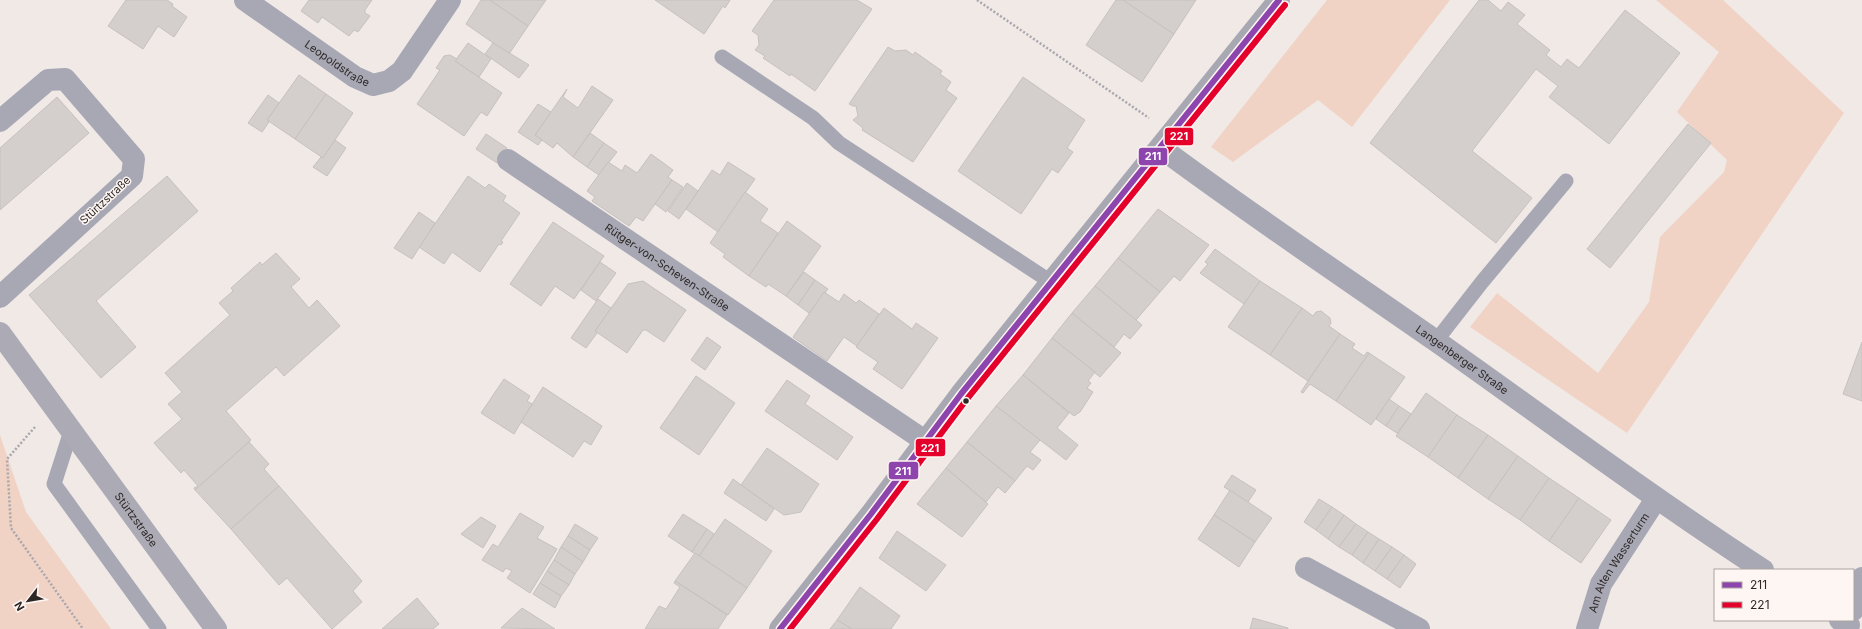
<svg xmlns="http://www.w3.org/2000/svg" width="1862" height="629" viewBox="0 0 1862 629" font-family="Inter,sans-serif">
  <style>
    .green { fill: #f1d3c5 }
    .building { fill: #d4cfcd; stroke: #c6c1bf }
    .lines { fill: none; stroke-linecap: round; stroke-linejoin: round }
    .path { stroke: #a8a7ae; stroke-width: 2.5; stroke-dasharray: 2 2; stroke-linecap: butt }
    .lane { stroke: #a8a8b5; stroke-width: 15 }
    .street { stroke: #a8a8b5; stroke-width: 22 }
    .secondary { stroke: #a8a8b3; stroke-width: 22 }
    .primary { stroke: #acaab5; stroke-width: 22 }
    .bus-1-casing { stroke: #fef6f3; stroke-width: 9 }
    .bus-2-casing { stroke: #fef6f3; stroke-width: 9 }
    .bus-1 { stroke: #8e44ad; stroke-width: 6 }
    .bus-2 { stroke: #e4002b; stroke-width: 6 }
    .bus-dot { fill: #2d2826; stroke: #fef6f3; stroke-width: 1.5 }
    .labels { text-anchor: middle; stroke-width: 3; stroke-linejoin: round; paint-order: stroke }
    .street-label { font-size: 11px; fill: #2d2826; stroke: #fef6f3 }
    .line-badge { stroke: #fef6f3; stroke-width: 1.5 }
    .badge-label { font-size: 11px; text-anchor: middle; font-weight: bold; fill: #fff }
  </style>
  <rect width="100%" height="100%" fill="#f0e9e6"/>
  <g class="green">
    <path d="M1327 0H1450L1352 127 1318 100 1233 162 1211 147Z"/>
    <path d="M1656 0H1723L1844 113 1627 433 1470 327 1497 293 1598 373 1649 302 1660 237 1724 172 1727 160 1677 112 1719 52Z"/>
    <path d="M0 435 26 512 111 629H0Z"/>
  </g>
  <g class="building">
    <path d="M126 0H167L173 4 172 6 187 17 174 37 158 26 143 49 108 26Z"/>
    <path d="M309 0H372L365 10V13L370 16 358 32 354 30 349 36 322 17 318 23 301 11Z"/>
    <path d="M481 0H490L528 26 509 54 466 24Z"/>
    <path d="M490 0H546L528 26Z"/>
    <path d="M655 0H730L725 8 723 6 704 34Z"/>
    <path d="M774 0H857L872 9 815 91 791 74 790 76 763 58 765 56 755 50 759 45 758 35 752 31Z"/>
    <path d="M1116 0H1123L1174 34 1142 82 1086 45Z"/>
    <path d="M1123 0H1196L1174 34Z"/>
    <path d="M1479 0H1488L1501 11 1508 2 1525 15 1517 24 1550 50 1546 55 1561 67 1567 59 1579 68 1625 10 1680 53 1609 144 1549 97 1558 86 1536 69 1472 151 1532 198 1496 243 1370 143Z"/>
    <path d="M468 43 491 59 479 77 455 61Z"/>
    <path d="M493 43 529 65 519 78 485 54Z"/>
    <path d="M888 47 895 51 906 50 913 55 915 52 942 71 940 74 951 82 946 90 957 98 913 162 862 130 863 128 853 120 858 116 856 106H853L849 104Z"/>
    <path d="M450 55 457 59 455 61 502 93 487 116 481 112 464 136 417 104 440 70 436 68 444 56Z"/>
    <path d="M299 75 326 94 295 139 267 120Z"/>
    <path d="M1023 77 1085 120 1067 148 1073 152 1058 173 1052 169 1021 214 958 171Z"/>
    <path d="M592 86 613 100 573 157 557 143 553 148 535 135 567 89 563 97 578 108Z"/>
    <path d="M326 94 353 113 323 158 295 139Z"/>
    <path d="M268 95 279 103 267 120 269 122 262 132 248 123Z"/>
    <path d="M57 97 89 133 0 210V148Z"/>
    <path d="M538 104 551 112 535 135 542 140 538 145 518 132Z"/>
    <path d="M1688 124 1711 143 1610 268 1587 249Z"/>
    <path d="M590 133 604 143 587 167 573 157Z"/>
    <path d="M486 134 507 148 497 163 476 149Z"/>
    <path d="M335 140 346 148 327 176 313 167 321 157 323 158Z"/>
    <path d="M604 143 617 152 599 175 587 167Z"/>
    <path d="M651 154 673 170 668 177 672 180 643 221 636 217 629 226 592 201 595 197 587 191 608 162 622 171 625 165 637 173Z"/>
    <path d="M728 162 755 179 718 232 686 209 712 170 720 175Z"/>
    <path d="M167 176 198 211 96 301 136 347 101 378 29 295Z"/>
    <path d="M468 176 485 188 489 184 506 196 503 201 520 213 501 241 503 242 501 245 499 244 480 272 452 252 444 264 419 247Z"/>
    <path d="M672 180 683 187 666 212 655 204Z"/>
    <path d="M687 183 698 191 679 219 668 211Z"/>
    <path d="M745 192 768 209 760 221 778 233 749 276 723 257 725 254 710 243Z"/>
    <path d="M1158 209 1209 245 1180 281 1174 276 1160 292 1118 258Z"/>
    <path d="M419 212 435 223 412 259 394 248Z"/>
    <path d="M787 221 821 246 786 296 768 284 766 287 749 276Z"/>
    <path d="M553 222 604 256 574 299 555 286 541 306 510 284Z"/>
    <path d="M1215 249 1260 281 1244 304 1200 273 1208 264 1205 262Z"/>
    <path d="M276 253 300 279 291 287 309 308 317 300 340 326 284 376 276 367 226 411 251 440 195 490 194 488 198 486 184 470 181 473 154 443 182 419 168 404 182 392 165 373 230 315 219 303 233 291 231 288 260 262 262 265Z"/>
    <path d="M1118 258 1160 292 1136 320 1095 286Z"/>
    <path d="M600 262 616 273 596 301 581 290Z"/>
    <path d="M804 272 815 280 798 305 786 296Z"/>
    <path d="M815 280 828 289 809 313 798 305Z"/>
    <path d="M643 281 686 310 664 342 646 330H643L627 353 595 331 628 284Z"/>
    <path d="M1260 281 1302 308 1270 355 1228 327Z"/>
    <path d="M1095 286 1142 325 1130 339 1124 334 1114 347 1072 313Z"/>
    <path d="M824 292 839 302 844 294 856 303 859 300 879 314 857 346 844 337 827 361 793 337Z"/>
    <path d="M598 299 611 308 595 331 597 333 586 348 571 338Z"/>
    <path d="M884 308 912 329 916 323 938 338 902 389 873 369 878 362 856 347Z"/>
    <path d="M1302 308 1313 316 1316 312 1321 311 1330 318 1331 323 1329 326 1340 334 1308 381 1270 355Z"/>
    <path d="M1072 313 1121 353 1100 377 1052 338Z"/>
    <path d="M1340 334 1355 344 1352 348 1364 356 1367 352 1369 353 1336 401 1310 384 1303 393 1301 392 1308 381Z"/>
    <path d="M707 337 721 347 705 370 691 360Z"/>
    <path d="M1052 338 1095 372 1088 381 1091 383 1087 388 1093 392 1080 412 1074 416 1023 375Z"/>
    <path d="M1862 342V401L1843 394Z"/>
    <path d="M1369 353 1405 377 1371 425 1336 401Z"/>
    <path d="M1023 375 1069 413 1057 428 1078 445 1066 460 996 406Z"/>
    <path d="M696 376 735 403 699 455 660 428Z"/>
    <path d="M504 379 530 396 527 401 532 404 514 434 481 413Z"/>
    <path d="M787 380 810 396 805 404 853 437 837 460 765 411Z"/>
    <path d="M543 387 602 426 591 445 584 441 573 457 521 422Z"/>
    <path d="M1426 393 1457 415 1428 457 1396 436Z"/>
    <path d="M1389 399 1399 406 1386 426 1376 419Z"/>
    <path d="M996 406 1040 440 1030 452 1041 460 1033 470 1027 466 1015 481 967 442Z"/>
    <path d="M1399 406 1411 414 1397 433 1386 426Z"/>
    <path d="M1457 415 1488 435 1458 478 1428 457Z"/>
    <path d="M1488 435 1518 456 1488 499 1458 478Z"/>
    <path d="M249 442 269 464 264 469 279 486 231 529 195 490Z"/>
    <path d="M967 442 1015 481 1005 493 998 487 986 502 946 468Z"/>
    <path d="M767 448 819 484 801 512 784 515 741 485Z"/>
    <path d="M1518 456 1549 478 1520 520 1488 499Z"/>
    <path d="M946 468 988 504 962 537 917 504Z"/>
    <path d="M1232 475 1256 490 1248 502 1224 487Z"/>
    <path d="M1549 478 1579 498 1549 541 1520 520Z"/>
    <path d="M733 479 774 509 766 521 724 493Z"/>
    <path d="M279 486 362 581 353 591 362 602 332 629 287 578 279 585 231 529Z"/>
    <path d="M1230 490 1272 518 1255 542 1214 515Z"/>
    <path d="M1579 498 1611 520 1581 563 1549 541Z"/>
    <path d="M1319 499 1332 507 1316 530 1304 522Z"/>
    <path d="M1332 507 1344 515 1328 539 1316 530Z"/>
    <path d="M520 513 544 527 537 538 557 549 530 593 507 578 512 571 506 568 503 572 482 560 493 544 498 547Z"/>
    <path d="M683 514 707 529 692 552 668 536Z"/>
    <path d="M1214 515 1255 542 1239 567 1198 539Z"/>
    <path d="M1344 515 1356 524 1339 547 1328 539Z"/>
    <path d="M481 517 496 526 483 548 461 534Z"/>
    <path d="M725 519 772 551 747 588 699 556Z"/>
    <path d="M575 524 598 538 590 550 568 536Z"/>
    <path d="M1356 524 1368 532 1352 555 1339 547Z"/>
    <path d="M707 529 714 534 699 556 692 552Z"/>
    <path d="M897 531 946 565 926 591 879 558Z"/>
    <path d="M1368 532 1379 539 1363 563 1352 555Z"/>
    <path d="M568 536 590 550 583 562 561 547Z"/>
    <path d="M1379 539 1392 547 1375 571 1363 563Z"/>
    <path d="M561 547 583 562 575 574 554 560Z"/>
    <path d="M1392 547 1404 555 1387 579 1375 571Z"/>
    <path d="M695 553 747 588 728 615 675 581Z"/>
    <path d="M1404 555 1416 564 1400 588 1387 579Z"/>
    <path d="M554 560 575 574 569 585 547 571Z"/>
    <path d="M547 571 569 585 561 596 540 583Z"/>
    <path d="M675 581 727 615 718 629H645L659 606 666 609 680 587 674 583Z"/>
    <path d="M540 583 561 596 555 608 533 594Z"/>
    <path d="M860 587 900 616 891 629H852L837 620Z"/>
    <path d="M417 598 439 624 433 629H382Z"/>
    <path d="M522 608 555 629 501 628Z"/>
    <path d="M1253 618 1288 628V629H1250Z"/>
    <path d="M837 620 852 629H830Z"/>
  </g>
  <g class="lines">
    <g class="path">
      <path d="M977 0 1149 118"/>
      <path d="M35 427 7 459 11 528 83 629"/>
    </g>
    <g class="lane">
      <path d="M722 57 813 118 839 143 1051 282"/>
      <path d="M1436 341 1482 282 1566 181"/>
      <path d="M71 431 54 484 159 629"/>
    </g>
    <g class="street">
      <path id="s1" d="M245 0 355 77 373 85 389 81 402 71 450 0"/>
      <path d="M0 121 48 80 65 79 134 159 132 176 0 297"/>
      <path id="s2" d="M1161 148C1251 215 1344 277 1436 341 1545 418 1651 497 1763 570"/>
      <path id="s3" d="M508 160 925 441"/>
      <path d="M1306 568 1419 629"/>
      <path d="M1853 610 1862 578"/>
      <path d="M1840 620 1849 625"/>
      <path id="s4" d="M1587 629 1601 584 1656 499"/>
    </g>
    <path class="secondary" d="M780 629 871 514 961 394 1279 0"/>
    <path class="primary" id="s5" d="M0 333 216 629"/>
    <defs>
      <path id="bus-1" d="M780 629 871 514 961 394 1279 0"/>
      <path id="bus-2" d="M790 629 877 519 967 399 1285 5"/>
    </defs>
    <use href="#bus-1" class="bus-1-casing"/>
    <use href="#bus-2" class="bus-2-casing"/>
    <use href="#bus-1" class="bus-1"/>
    <use href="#bus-2" class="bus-2"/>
  </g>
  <circle class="bus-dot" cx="966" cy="401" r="3.5"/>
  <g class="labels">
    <g class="street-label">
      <text dy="4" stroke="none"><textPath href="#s1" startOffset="112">Leopoldstraße</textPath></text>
      <text transform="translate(105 200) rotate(-43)" y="4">Stürtzstraße</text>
      <text dy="4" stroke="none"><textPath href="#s3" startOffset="192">Rütger-von-Scheven-Straße</textPath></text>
      <text dy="4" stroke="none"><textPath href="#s2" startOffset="368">Langenberger Straße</textPath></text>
      <text dy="4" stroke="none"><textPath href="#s5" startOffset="231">Stürtzstraße</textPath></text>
      <text dy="4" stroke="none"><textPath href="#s4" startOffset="74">Am Alten Wasserturm</textPath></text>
    </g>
  </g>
  <g class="line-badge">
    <rect x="1164" y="127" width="30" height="19" rx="4" fill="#e4002b"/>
    <rect x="1138" y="147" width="30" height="19" rx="4" fill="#8e44ad"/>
    <rect x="915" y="438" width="31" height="19" rx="4" fill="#e4002b"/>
    <rect x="888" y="461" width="31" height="19" rx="4" fill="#8e44ad"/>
  </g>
  <g class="badge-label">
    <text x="1179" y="140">221</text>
    <text x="1153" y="160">211</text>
    <text x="930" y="452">221</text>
    <text x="903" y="475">211</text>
  </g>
  <rect x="1714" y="569" width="140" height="52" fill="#fef6f3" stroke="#aaa4a1"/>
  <rect x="1722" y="582" width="20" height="6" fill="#8e44ad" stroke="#aaa4a1"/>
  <text x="1750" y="589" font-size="12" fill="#2d2826">211</text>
  <rect x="1722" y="602" width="20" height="6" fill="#e4002b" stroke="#aaa4a1"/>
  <text x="1750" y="609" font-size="12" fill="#2d2826">221</text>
  <g transform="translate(28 601) rotate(239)" stroke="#fef6f3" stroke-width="3" paint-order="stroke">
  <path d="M0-3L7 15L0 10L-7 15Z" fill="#2d2826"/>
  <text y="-6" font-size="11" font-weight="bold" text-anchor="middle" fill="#2d2826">N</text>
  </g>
</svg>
